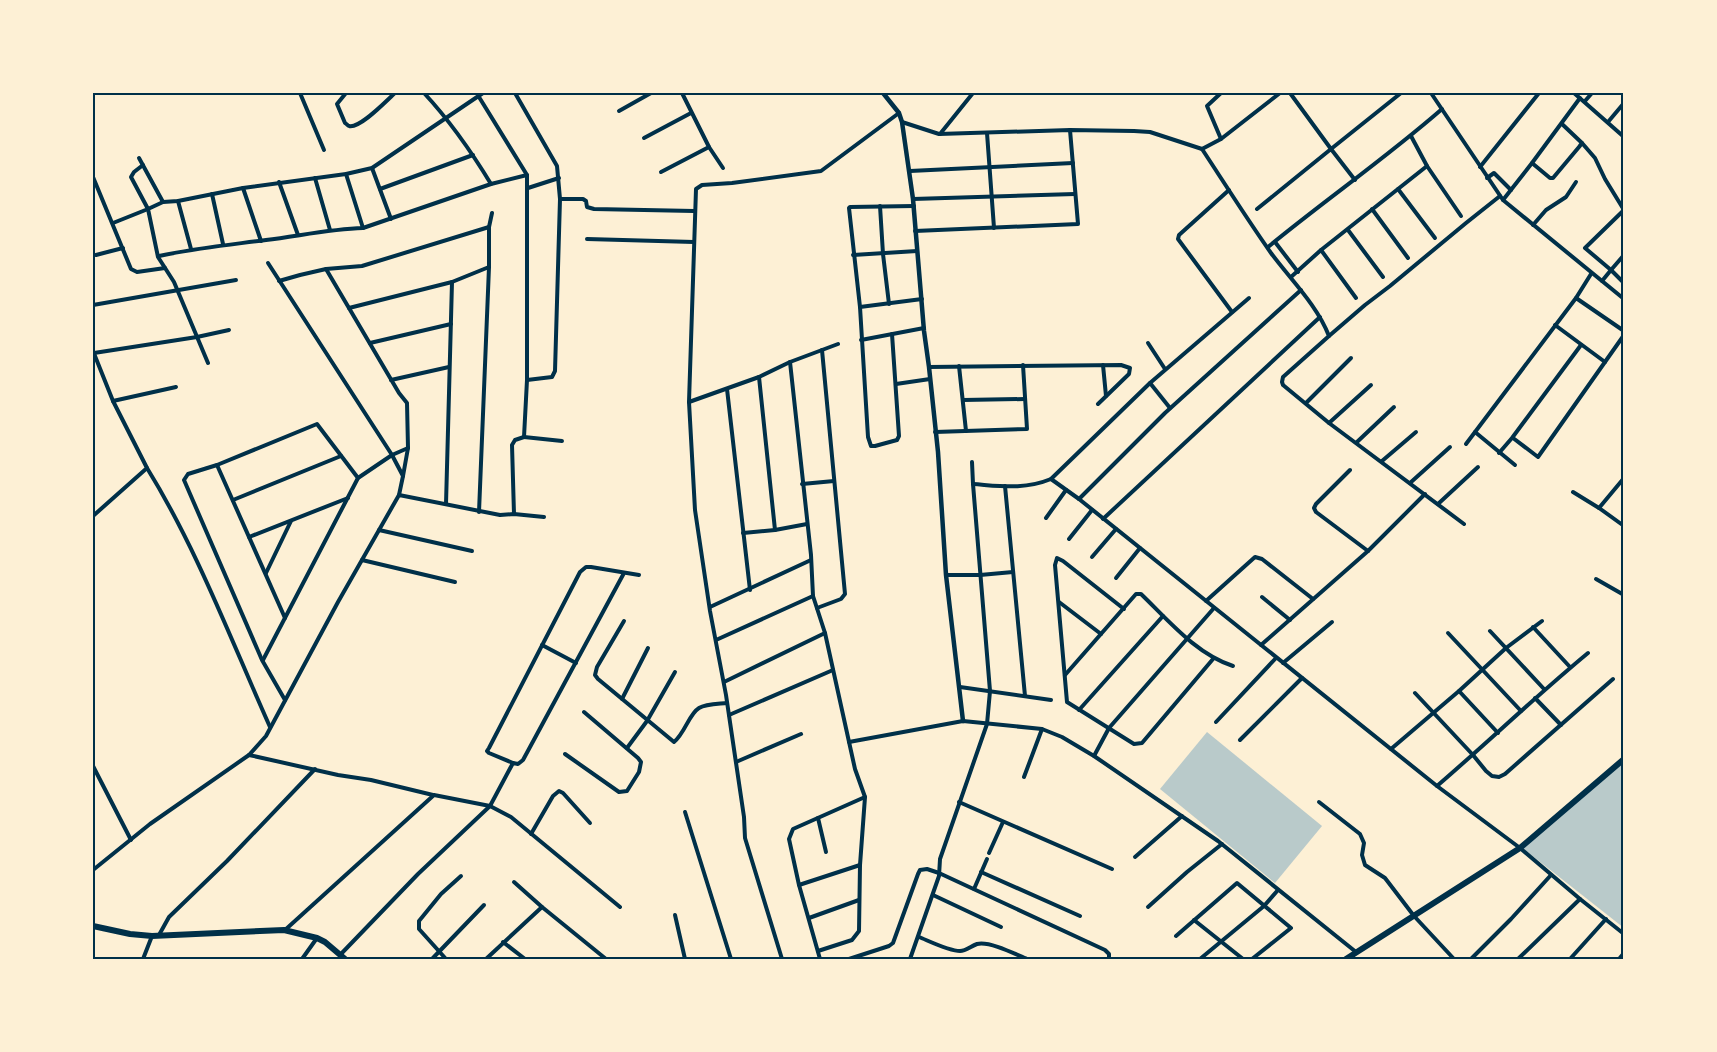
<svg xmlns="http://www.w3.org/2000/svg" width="1717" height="1052" viewBox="0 0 1717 1052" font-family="Poppins,sans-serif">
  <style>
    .green { fill: #b9caca }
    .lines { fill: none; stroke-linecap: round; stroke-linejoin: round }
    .minor { stroke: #003049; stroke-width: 4 }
    .tertiary { stroke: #003049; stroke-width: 4.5 }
    .primary { stroke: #003049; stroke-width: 6 }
    .neatline { fill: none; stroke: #003049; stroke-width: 2 }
  </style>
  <rect width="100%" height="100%" fill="#fdf0d5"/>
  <g class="green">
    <path d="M1207 732 1322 826 1275 883 1160 789Z"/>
    <path d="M1624 758V928L1520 846Z"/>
  </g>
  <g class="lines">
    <g class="minor">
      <path d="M300 93 324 150"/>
      <path d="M346 93 337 104 345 123C347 124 348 126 349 126 360 129 387 100 395 93"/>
      <path d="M424 93C450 121 471 151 491 184"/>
      <path d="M515 93 557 166 560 199 555 371 552 377 527 380"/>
      <path d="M1221 93 1207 106 1221 139"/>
      <path d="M1290 93 1331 149 1401 93"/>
      <path d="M1431 93 1503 200 1624 299"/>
      <path d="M1574 93 1624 137"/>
      <path d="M479 97 527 175V380L524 437 515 440 512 445 514 514"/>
      <path d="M1585 101 1592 93"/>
      <path d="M619 111 651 93"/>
      <path d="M902 122 939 134 1070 130 1134 131 1150 132 1202 149 1221 139 1280 93"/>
      <path d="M1608 122 1624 103"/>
      <path d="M987 133 994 228"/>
      <path d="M940 134 973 93"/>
      <path d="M1411 136 1427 166 1461 216"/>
      <path d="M644 138 691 113"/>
      <path d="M1582 143 1595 158 1605 179 1624 210"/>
      <path d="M709 147 723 168"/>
      <path d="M1202 149C1225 184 1247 219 1271 253 1291 280 1317 305 1329 336L1283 377 1282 382 1283 385 1329 423 1464 524"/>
      <path d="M139 158 163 202"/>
      <path d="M1532 163 1550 178H1553L1579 147 1582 143 1562 124"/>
      <path d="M1480 167 1539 93"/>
      <path d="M372 168 391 219"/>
      <path d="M910 171 1073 163"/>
      <path d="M661 172 709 147 682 93"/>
      <path d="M93 177 131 269 137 272 165 268"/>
      <path d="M315 178 330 230"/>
      <path d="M1487 178 1494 173 1511 190"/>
      <path d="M279 182 298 235"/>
      <path d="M243 188 261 241"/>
      <path d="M528 188 559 178"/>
      <path d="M380 189 473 155"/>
      <path d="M1398 189 1435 238"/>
      <path d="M1229 190 1179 235 1178 239 1232 312"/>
      <path d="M212 194 223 244"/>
      <path d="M560 199H583L586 201 587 207 594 209 694 211"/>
      <path d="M913 199 1075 194"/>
      <path d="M1503 200 1532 163 1580 98"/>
      <path d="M178 201 191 249"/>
      <path d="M880 206 883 254 889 304"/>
      <path d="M1257 209 1331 149 1355 180"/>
      <path d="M1372 209 1408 258"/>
      <path d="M1624 210 1585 248 1611 270 1624 255"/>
      <path d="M113 223 148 209 131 177 134 172 143 165"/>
      <path d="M1533 225 1546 210 1566 197 1576 182"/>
      <path d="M363 228 491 184 527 175"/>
      <path d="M1348 230 1383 277"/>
      <path d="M915 231 1078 224 1070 130"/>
      <path d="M587 239 694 242"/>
      <path d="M1275 242 1298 272"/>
      <path d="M1268 247C1325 200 1386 158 1442 109"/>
      <path d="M1321 250 1356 298"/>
      <path d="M96 255 123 248"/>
      <path d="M853 255 917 251"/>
      <path d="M159 256C196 248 228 245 266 240 299 236 330 229 363 228L346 174"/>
      <path d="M268 263 392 455 403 476 399 495"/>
      <path d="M326 269 399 393 407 403 408 448 403 476"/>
      <path d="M1291 277 1321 250 1427 166"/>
      <path d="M279 281 300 275 326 269 362 266 489 227"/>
      <path d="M1602 281 1611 270 1624 283"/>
      <path d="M1576 298 1591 274"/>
      <path d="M93 305 236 280"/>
      <path d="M860 307 922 299"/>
      <path d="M349 308 452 282 489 267"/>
      <path d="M1555 325 1605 362"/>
      <path d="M892 334 899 436 897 440 875 446H871L868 437 860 307 849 208 850 207 914 206"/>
      <path d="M1329 336 1365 305 1390 286 1466 223 1500 196"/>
      <path d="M861 340 924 328"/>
      <path d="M370 343 451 324"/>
      <path d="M1148 343 1165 369"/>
      <path d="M93 351 113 401 147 468 93 516"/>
      <path d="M94 353 197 337 229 330"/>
      <path d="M790 362 811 555 813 596 825 633 855 769 865 797 860 865 859 931 852 940 818 951"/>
      <path d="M208 363 174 282 158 257 148 209 163 202 178 201 243 188 346 174 372 168 483 93"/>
      <path d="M1103 365 1106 396"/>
      <path d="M959 366 966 431"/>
      <path d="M929 367 1121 365 1130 368 1129 374 1098 404"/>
      <path d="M759 377 775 530"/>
      <path d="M391 380 449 367"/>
      <path d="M1150 383 1170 408"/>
      <path d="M896 384 930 379"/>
      <path d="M727 389 750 590"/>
      <path d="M963 400 1025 399"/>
      <path d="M113 401 176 387"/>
      <path d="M689 402 759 377 790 362 838 344"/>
      <path d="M1306 403 1351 358"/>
      <path d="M1329 423 1371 385"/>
      <path d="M935 432 1027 429 1023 365"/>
      <path d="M1475 432 1515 465"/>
      <path d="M524 437 562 441"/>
      <path d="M1513 438 1538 457 1624 335"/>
      <path d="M1357 442 1394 407"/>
      <path d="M1466 444 1576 298 1624 331"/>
      <path d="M1499 453 1512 438 1581 345"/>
      <path d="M1382 461 1416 432"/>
      <path d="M217 465 285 618"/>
      <path d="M147 468C197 549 231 640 270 727"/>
      <path d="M1350 470 1316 504 1314 508 1316 512 1368 551"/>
      <path d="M1051 479 1079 499 1437 786 1520 848 1580 899 1624 934"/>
      <path d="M1410 483 1450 447"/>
      <path d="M802 484 834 481"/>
      <path d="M973 484C1001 486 1024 490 1051 479L1150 383 1249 298"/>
      <path d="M1005 486 1025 696"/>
      <path d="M1573 492 1599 508 1624 526"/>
      <path d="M1079 499 1165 413 1301 290"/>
      <path d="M233 500 341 456"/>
      <path d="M446 504 452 282"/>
      <path d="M1438 504 1478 467"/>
      <path d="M1599 508 1624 478"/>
      <path d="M479 512 489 267V227L492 213"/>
      <path d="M1046 518 1066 490"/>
      <path d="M1103 519 1320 317"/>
      <path d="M379 530 472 551"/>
      <path d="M743 533 775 530 807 524"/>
      <path d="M249 537 348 498"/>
      <path d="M1069 539 1092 510"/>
      <path d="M1092 557 1116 529"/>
      <path d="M362 560 455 582"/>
      <path d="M266 573 291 521"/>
      <path d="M946 575H980L1013 572"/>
      <path d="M1116 578 1140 548"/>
      <path d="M1596 579 1624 595"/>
      <path d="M1262 597 1290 620"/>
      <path d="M1206 601 1255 557 1262 559 1313 599"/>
      <path d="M1059 602 1101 634"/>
      <path d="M710 607 811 560"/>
      <path d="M817 608 841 599 845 594 822 350"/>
      <path d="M1124 609 1063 561 1057 558 1055 565 1067 702 1134 744 1142 743 1213 659"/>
      <path d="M624 621 597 667 595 675 598 679 674 742C685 733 689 714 699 708 706 704 719 704 727 703"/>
      <path d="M1533 627 1570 667"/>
      <path d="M1490 631 1544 689"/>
      <path d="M1448 633 1521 711"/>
      <path d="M716 640 813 596"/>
      <path d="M542 645 576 663"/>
      <path d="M1261 645 1368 551 1425 494"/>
      <path d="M263 660 358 478 392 455 408 448"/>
      <path d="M1283 663 1332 622"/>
      <path d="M1065 675 1136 594H1141C1168 620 1196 654 1233 666"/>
      <path d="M724 682 825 633"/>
      <path d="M960 687 1051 700"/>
      <path d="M1459 691 1498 733"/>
      <path d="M1415 693 1473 755 1486 771 1492 776 1499 777 1505 774 1613 679"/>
      <path d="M1535 698 1561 725"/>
      <path d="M622 699 648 648"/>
      <path d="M285 700 262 660 184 480 188 474 217 465 317 424 358 478"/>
      <path d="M1079 710 1163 616"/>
      <path d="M729 715 833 670"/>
      <path d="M1216 722 1276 658"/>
      <path d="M1240 740 1302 678"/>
      <path d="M849 742 963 721 1042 729 1062 737 1094 756 1218 841 1356 952"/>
      <path d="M627 748 647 721 675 672"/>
      <path d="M1391 749 1459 691 1506 648 1542 621"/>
      <path d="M565 754 619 792 627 791 639 772 641 762 638 758 584 712"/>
      <path d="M249 755 338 775 371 780 433 795"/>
      <path d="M1094 756 1109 728 1214 608"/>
      <path d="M736 762 801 734"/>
      <path d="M513 763 489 753 487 751 489 748 580 572 586 567H591L639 575"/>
      <path d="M93 766 131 840"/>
      <path d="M1024 777 1042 729"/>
      <path d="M1437 786C1488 742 1536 696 1588 653"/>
      <path d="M959 802 1112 869"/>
      <path d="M1319 802 1360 834 1364 843 1362 855 1365 865 1385 878 1414 916 1454 959"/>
      <path d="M685 812 731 959"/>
      <path d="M818 818 826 852"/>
      <path d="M531 834 553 796 559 791 563 793 590 823"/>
      <path d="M989 853 1003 822"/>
      <path d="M1135 857 1182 816"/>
      <path d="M93 870 150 824 249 755 266 736 338 602 399 495 500 515 514 514 544 517"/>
      <path d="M981 872 1080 916"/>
      <path d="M514 882 542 907"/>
      <path d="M799 885 860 865"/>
      <path d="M974 889 987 859"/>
      <path d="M933 895 1001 927"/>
      <path d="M1148 907 1187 872 1222 844"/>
      <path d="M675 915 685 959"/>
      <path d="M809 918 859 900"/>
      <path d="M1194 920 1243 959"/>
      <path d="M285 930 434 795 490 806 511 817 620 907"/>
      <path d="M159 935 169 917 227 861 315 769"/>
      <path d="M1176 936 1237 883 1291 928 1252 959"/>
      <path d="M919 937C929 941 949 951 960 951 966 951 971 946 977 944 990 941 1015 954 1027 959"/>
      <path d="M503 942 525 959"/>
      <path d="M340 955 418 874 490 806 513 763 518 764 523 760 624 573"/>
      <path d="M143 959 152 936"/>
      <path d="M302 959 317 938"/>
      <path d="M432 959 484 905"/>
      <path d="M446 959 419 929V921L441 894 461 876"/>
      <path d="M486 959 542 907 606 959"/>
      <path d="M782 959 745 838 744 817 726 695 710 611 695 510 689 402 696 189 702 185 732 183 821 171 899 113"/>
      <path d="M820 959 799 885 789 839 793 829 865 797"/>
      <path d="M849 959 889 946 893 943 918 874 920 870 927 869 939 873 1105 950 1109 954V959"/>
      <path d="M910 959 939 876 940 859 987 724 990 691 973 484 972 462"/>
      <path d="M1200 959 1264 906 1278 890"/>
      <path d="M1471 959 1511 919 1551 875"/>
      <path d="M1518 959 1580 899"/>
      <path d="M1570 959 1606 919"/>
      <path d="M1619 959 1624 953"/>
    </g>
    <path class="tertiary" d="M883 93 899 113 902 122 913 199 924 331 929 367 938 452 946 575 963 721"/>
    <g class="primary">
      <path d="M93 926 130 934 152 936 284 930 317 938 325 942 345 959"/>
      <path d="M1346 959 1520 848 1624 759"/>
    </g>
  </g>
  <rect width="1717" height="1052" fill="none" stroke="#fdf0d5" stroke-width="189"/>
  <rect x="94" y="94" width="1528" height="864" class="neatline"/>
</svg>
